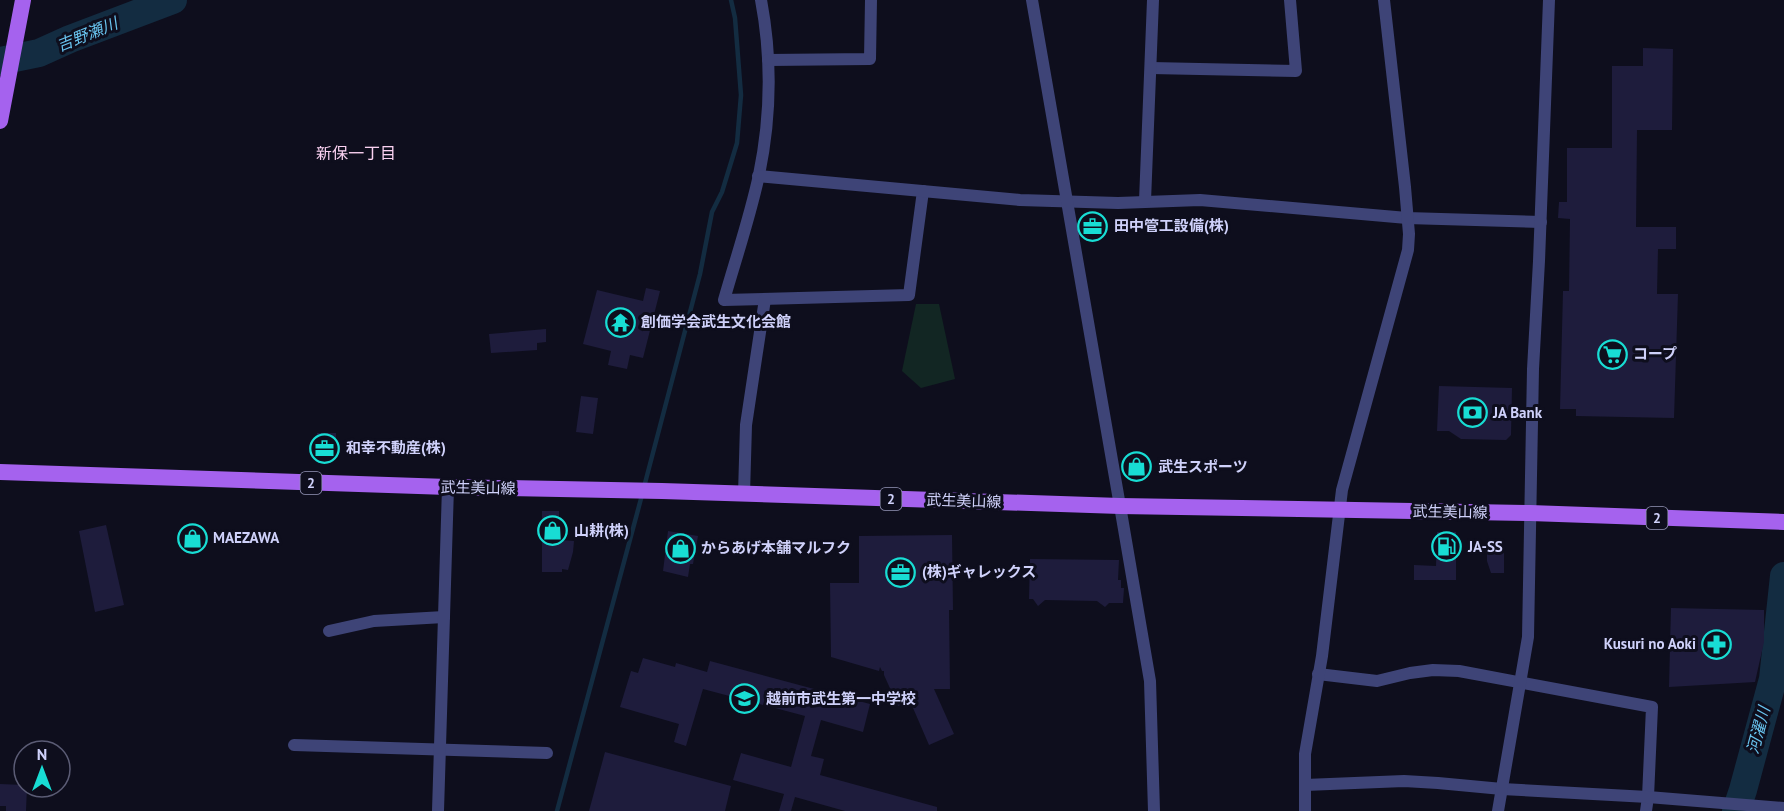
<svg xmlns="http://www.w3.org/2000/svg" width="1784" height="811" viewBox="0 0 1784 811" font-family="'PT Sans','Noto Sans JP',sans-serif">
  <style>
    .green { fill: #122623 }
    .lines { fill: none; stroke-linecap: round; stroke-linejoin: round }
    .stream { stroke: #132c41; stroke-width: 4.5 }
    .river { stroke: #132c41; stroke-width: 28 }
    .building { fill: #1e1c3c }
    .minor { stroke: #3e4477; stroke-width: 12 }
    .tertiary { stroke: #3e4477; stroke-width: 12 }
    .primary { stroke: #a562ee; stroke-width: 16 }
    .labels { text-anchor: middle; stroke-width: 6; stroke-linejoin: round; paint-order: stroke }
    .shield { fill: #0e0e1d; stroke: #9596b8; stroke-width: 1.5 }
    .shield-label { font-size: 14px; font-weight: bold; fill: #cfd1fa }
    .poi-label { font-size: 15px; font-weight: bold; fill: #cfd1fa; stroke: #0e0e1d; text-anchor: start }
    .street-label { font-size: 15px; fill: #cfd1fa; stroke: #0e0e1d }
    .water-label { font-size: 16px; font-style: italic; fill: #69c4ef; stroke: #0e0e1d }
    .neighbourhood-label { font-size: 16px; fill: #fad1f1; stroke: #0e0e1d }
  </style>
  <rect width="100%" height="100%" fill="#0e0e1d"/>
  <path class="green" d="M916 304H939L955 379 921 388 902 371Z"/>
  <g class="lines">
    <g class="stream">
      <path d="M644 487 700 274 712 212 722 192 737 143 741 95 735 18 731 0"/>
      <path d="M557 811 642 495"/>
    </g>
    <g class="river">
      <path d="M0 61 39 53 70 39 173 0"/>
      <path d="M1736 811 1743 790 1773 679 1784 576"/>
    </g>
  </g>
  <g class="building">
    <path d="M1643 48 1673 49 1672 130H1637L1636 227H1676V249H1658L1657 294H1678L1674 418 1576 416V409H1560L1563 291H1569L1570 219 1558 218 1559 202H1567V148H1612V66H1643Z"/>
    <path d="M1084 216H1101V235L1084 236Z"/>
    <path d="M646 288 660 291 643 358 630 355 627 369 608 365 611 351 583 344 597 290 643 301Z"/>
    <path d="M546 329V342L537 343V350L491 353 489 334Z"/>
    <path d="M1439 386 1512 388 1511 435 1506 440 1461 439 1449 431H1437Z"/>
    <path d="M581 396 598 398 593 434 576 432Z"/>
    <path d="M317 433H336V451H334V461H317Z"/>
    <path d="M542 511H559V518H562L561 540 574 541 573 552 568 570 562 569V572H542Z"/>
    <path d="M106 525 124 605 95 612 79 531Z"/>
    <path d="M668 531 698 536 693 564H690L688 577 663 571Z"/>
    <path d="M1437 532H1456V580H1414V565L1436 566Z"/>
    <path d="M952 535 953 610H949L950 689H934L954 734 929 745 910 701 898 706 884 675V671H882L880 667 879 671 831 657 830 583H859V536Z"/>
    <path d="M1487 541H1500V549H1504V573H1491L1487 561Z"/>
    <path d="M1030 559 1119 560 1118 580H1121V588H1124L1123 603H1109L1105 607 1097 601 1045 600 1038 606 1033 599H1029Z"/>
    <path d="M1671 608 1764 610V642L1755 682 1669 687Z"/>
    <path d="M643 658 675 667 676 663 707 672 710 661 870 704 863 732 821 720 811 756 824 759 820 775 937 807V811H845L795 797 791 811H779L784 794 733 780 741 753 791 767 805 716 703 689 686 746 674 742 679 724 620 707 631 671 638 673Z"/>
    <path d="M605 752 731 786 725 811H589Z"/>
    <path d="M0 784 24 785V787H27L26 811H6V806H0Z"/>
  </g>
  <g class="lines">
    <g class="minor">
      <path d="M761 0C772 58 771 117 759 175 750 217 736 258 724 300L909 295 923 191"/>
      <path d="M768 60 870 59 871 0"/>
      <path d="M1151 68 1296 71 1290 0"/>
      <path d="M758 176 1020 200 1118 203 1200 200 1407 218 1541 222"/>
      <path d="M1145 201 1153 0"/>
      <path d="M744 494 746 425 765 299"/>
      <path d="M1120 506 1150 681 1154 811"/>
      <path d="M329 631 374 621 444 617"/>
      <path d="M1318 674 1377 681 1410 673 1433 670 1459 671 1652 707 1648 797 1646 811"/>
      <path d="M294 745 547 753"/>
      <path d="M1305 785 1404 781 1438 783 1502 789 1648 797 1784 808"/>
      <path d="M438 811 448 487"/>
      <path d="M1305 811V754L1322 656 1342 490 1408 250 1409 234 1405 187 1384 0"/>
    </g>
    <g class="tertiary">
      <path d="M1032 0 1120 506"/>
      <path d="M1498 811 1528 637 1533 369 1539 261 1549 0"/>
    </g>
    <g class="primary">
      <path d="M0 121 23 0"/>
      <path d="M0 472 448 487 662 491 1120 506 1530 513 1784 522"/>
    </g>
  </g>
  <defs>
    <symbol id="office-ring" viewBox="-11 -11 22 22"><circle r="9.5" fill="#0e0e1d" stroke="#18ddd4" stroke-width="1.5"/><path d="M-6-3h4V-5.5h4V-3h4V5H-6ZM-1-4.5V-3h2v-1.5ZM-6 0V1H6V0Z" fill="#18ddd4"/></symbol>
    <symbol id="temple-ring" viewBox="-11 -11 22 22"><circle r="9.5" fill="#0e0e1d" stroke="#18ddd4" stroke-width="1.5"/><path d="M0-6L5-2H3V0L6.5 2.5H4V6H1.5V3h-3V6H-4V2.5H-6.5L-3 0V-2H-5Z" fill="#18ddd4"/></symbol>
    <symbol id="supermarket-ring" viewBox="-11 -11 22 22"><circle r="9.5" fill="#0e0e1d" stroke="#18ddd4" stroke-width="1.5"/><path d="M-6-5.5h2.5l.6 2H6L4.5 2H-2.5L-4.4-4H-6ZM-1.5 3.2a1.3 1.3 0 1 0 .1 0ZM3 3.2a1.3 1.3 0 1 0 .1 0Z" fill="#18ddd4"/></symbol>
    <symbol id="bank-ring" viewBox="-11 -11 22 22"><circle r="9.5" fill="#0e0e1d" stroke="#18ddd4" stroke-width="1.5"/><path d="M-6-4H6V4H-6ZM0-2.3a2.3 2.3 0 1 0 0 4.6a2.3 2.3 0 1 0 0-4.6Z" fill="#18ddd4"/></symbol>
    <symbol id="shop-ring" viewBox="-11 -11 22 22"><circle r="9.5" fill="#0e0e1d" stroke="#18ddd4" stroke-width="1.5"/><path d="M-5-2.5h2.3a2.7 3.5 0 0 1 5.4 0H5L5.5 6h-11ZM-1.5-2.5h3a1.5 2.3 0 0 0-3 0Z" fill="#18ddd4"/></symbol>
    <symbol id="fuel-ring" viewBox="-11 -11 22 22"><circle r="9.5" fill="#0e0e1d" stroke="#18ddd4" stroke-width="1.5"/><path d="M-5.5-6h7V0h2V4h1.3V-2.5L3-4.5l.8-.8L6-3V5H2.5V1h-1V6h-7ZM-4.2-4.7v3.2H.2V-4.7Z" fill="#18ddd4"/></symbol>
    <symbol id="pharmacy-ring" viewBox="-11 -11 22 22"><circle r="9.5" fill="#0e0e1d" stroke="#18ddd4" stroke-width="1.5"/><path d="M-2-6h4v4h4v4h-4v4h-4v-4h-4v-4h4Z" fill="#18ddd4"/></symbol>
    <symbol id="school-ring" viewBox="-11 -11 22 22"><circle r="9.5" fill="#0e0e1d" stroke="#18ddd4" stroke-width="1.5"/><path d="M0-5L7-2L0 1L-7-2ZM-4 1L0 2.5L4 1V4Q0 6-4 4Z" fill="#18ddd4"/></symbol>
  </defs>
  <g fill-rule="evenodd">
    <use href="#office-ring" x="1076" y="210" width="33" height="33"/>
    <use href="#temple-ring" x="604" y="306" width="33" height="33"/>
    <use href="#supermarket-ring" x="1596" y="338" width="33" height="33"/>
    <use href="#bank-ring" x="1456" y="396" width="33" height="33"/>
    <use href="#office-ring" x="308" y="432" width="33" height="33"/>
    <use href="#shop-ring" x="1120" y="450" width="33" height="33"/>
    <use href="#shop-ring" x="536" y="514" width="33" height="33"/>
    <use href="#shop-ring" x="176" y="522" width="33" height="33"/>
    <use href="#fuel-ring" x="1430" y="530" width="33" height="33"/>
    <use href="#shop-ring" x="664" y="532" width="33" height="33"/>
    <use href="#office-ring" x="884" y="556" width="33" height="33"/>
    <use href="#pharmacy-ring" x="1700" y="628" width="33" height="33"/>
    <use href="#school-ring" x="728" y="682" width="33" height="33"/>
  </g>
  <g class="labels">
    <g class="shield">
      <rect x="300.5" y="472" width="21" height="22" rx="4.5"/>
      <rect x="880.5" y="488" width="21" height="22" rx="4.5"/>
      <rect x="1646.5" y="507" width="21" height="22" rx="4.5"/>
    </g>
    <g class="shield-label">
      <text x="311" y="488">2</text>
      <text x="891" y="504">2</text>
      <text x="1657" y="523">2</text>
    </g>
    <g class="poi-label">
      <text x="1114" y="231">田中管工設備(株)</text>
      <text x="641" y="327">創価学会武生文化会館</text>
      <text x="1633" y="359">コープ</text>
      <text x="1493" y="418">JA Bank</text>
      <text x="346" y="453">和幸不動産(株)</text>
      <text x="1158" y="472">武生スポーツ</text>
      <text x="574" y="536">山耕(株)</text>
      <text x="213" y="543">MAEZAWA</text>
      <text x="1468" y="552">JA-SS</text>
      <text x="701" y="553">からあげ本舗マルフク</text>
      <text x="922" y="577">(株)ギャレックス</text>
      <text x="1696" y="649" text-anchor="end">Kusuri no Aoki</text>
      <text x="766" y="704">越前市武生第一中学校</text>
    </g>
    <g class="street-label">
      <text transform="translate(478 488) rotate(1)" y="5">武生美山線</text>
      <text transform="translate(964 501) rotate(2)" y="5">武生美山線</text>
      <text transform="translate(1450 512) rotate(1)" y="5">武生美山線</text>
    </g>
    <g class="water-label">
      <text transform="translate(87 34) rotate(-22)" y="6">吉野瀬川</text>
      <text transform="translate(1758 730) rotate(-75)" y="6">河濯川</text>
    </g>
    <g class="neighbourhood-label">
      <text x="356" y="159">新保一丁目</text>
    </g>
  </g>
  <g transform="translate(42 769)"><circle r="28" fill="#0e0e1d" stroke="#5b5c75" stroke-width="1.5"/>
  <path d="M0-4.5L10 22L0 15L-10 22Z" fill="#18ddd4"/>
  <text y="-9" font-size="16" font-weight="bold" text-anchor="middle" fill="#cfd1fa">N</text>
  </g>
</svg>
